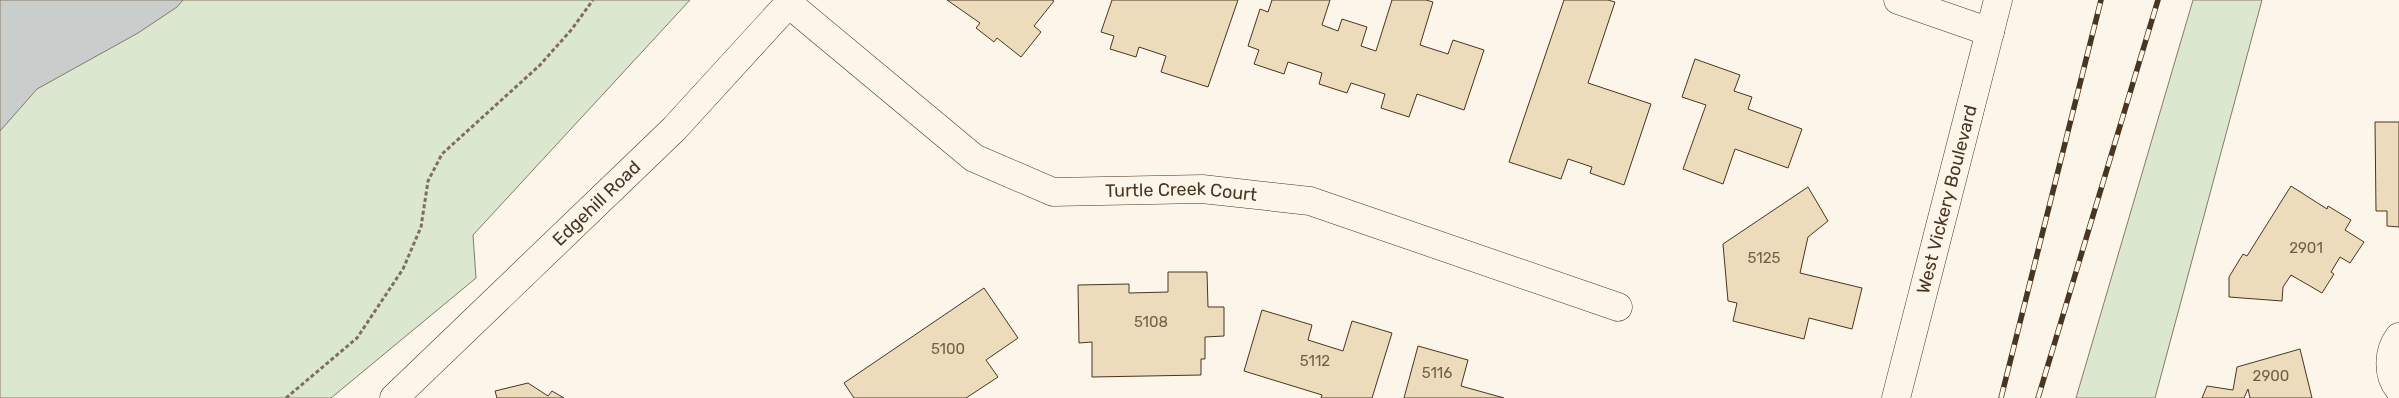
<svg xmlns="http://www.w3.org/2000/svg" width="2399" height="398" viewBox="0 0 2399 398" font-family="Rubik,sans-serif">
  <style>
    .green { fill: #dce7d0; stroke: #887966 }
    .water { fill: #c9cecd; stroke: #887966 }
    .building { fill: #ecdcbc; stroke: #4a3520 }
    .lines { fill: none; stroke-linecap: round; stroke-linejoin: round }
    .street-casing { stroke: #4a3520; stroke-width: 29 }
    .secondary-casing { stroke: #4a3520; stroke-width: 29 }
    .path { stroke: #7f6f5c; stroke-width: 3; stroke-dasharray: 4 2.5; stroke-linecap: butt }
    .street { stroke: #fbf6e9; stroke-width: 28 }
    .secondary { stroke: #fbf6e9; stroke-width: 28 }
    .rail-casing { stroke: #4a3520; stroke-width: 5.5 }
    .rail { stroke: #fbf6e9; stroke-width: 4; stroke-dasharray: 11; stroke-linecap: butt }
    .labels { text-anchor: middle; stroke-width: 4; stroke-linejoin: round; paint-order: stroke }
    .number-label { font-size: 15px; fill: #725f47 }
    .street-label { font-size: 18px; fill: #4a3520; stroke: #fbf6e9 }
  </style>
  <rect width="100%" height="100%" fill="#fbf6e9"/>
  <g class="green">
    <path d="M0 0H690L473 235 476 278 331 398H0Z"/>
    <path d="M2193 0H2262L2155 398H2076Z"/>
  </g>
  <path class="water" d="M0 0H183L177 7 138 33 37 89 0 131Z"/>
  <g class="building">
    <path d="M947 0H1052L1054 1 1034 26 1041 32 1021 57 997 38 994 42 976 28 980 23Z"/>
    <path d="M1112 0H1238L1208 87 1161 72 1166 56 1139 47 1136 57 1110 49 1114 36 1101 32Z"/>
    <path d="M1272 0H1330L1322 25 1338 31 1342 19 1367 27 1361 46 1376 51 1392 0H1426L1433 2 1420 45 1448 54 1453 40 1484 50 1464 110 1417 94 1409 117 1381 108 1385 94 1351 83 1347 93 1319 84 1322 73 1288 62 1284 74 1254 64 1259 50 1248 46 1260 9 1268 12Z"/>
    <path d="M1564 0H1608L1615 2 1588 83 1651 104 1624 185 1590 173 1592 167 1568 159 1561 179 1509 162Z"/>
    <path d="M1695 59 1740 75 1734 91 1752 97 1748 109 1802 129 1788 168 1735 149 1723 184 1683 169 1706 105 1682 97Z"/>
    <path d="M2375 122H2399V227L2387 226V211H2376Z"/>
    <path d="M2291 186 2327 209 2328 206 2351 220 2345 230 2364 242 2350 263 2340 257 2331 272 2334 274 2322 293 2291 275 2283 287 2282 301 2229 297V277L2243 254 2247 256Z"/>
    <path d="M1808 187 1828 221 1808 237 1800 273 1862 288 1852 329 1809 318 1804 339 1733 321 1737 303 1728 301 1723 244Z"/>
    <path d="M1168 272H1207L1208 307H1224V336L1205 337V359H1201V375L1092 377V342L1079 343 1078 285 1129 284V293L1168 292Z"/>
    <path d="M984 288 1018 338 986 360 998 377 966 398H854L844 383Z"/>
    <path d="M1262 310 1312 325 1308 340 1343 351 1352 321 1392 333 1372 398H1321L1322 395 1244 371Z"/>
    <path d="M1418 346 1468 360 1461 386 1504 398H1404Z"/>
    <path d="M2300 349 2312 398H2250L2248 389 2244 398H2202L2207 386 2233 390 2237 367Z"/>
    <path d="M528 383 548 396 552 391 564 398H497L495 391Z"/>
  </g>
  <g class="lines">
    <defs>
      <g id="street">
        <path id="s1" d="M789 4 974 158 1053 192 1202 189 1310 201 1618 307"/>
        <path d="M2399 337C2388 351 2387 375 2399 389"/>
      </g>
      <g id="secondary">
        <path d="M1898 0 1990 32"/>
        <path id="s2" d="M394 398 674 129 792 0"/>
        <path id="s3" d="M1896 398 1998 0"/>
      </g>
    </defs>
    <use href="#street" class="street-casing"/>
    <use href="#secondary" class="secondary-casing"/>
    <path class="path" d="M286 398 357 338 403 269 421 227 428 181 442 154 540 65 572 29 593 0"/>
    <use href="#street" class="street"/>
    <use href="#secondary" class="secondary"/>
    <defs>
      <g id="rail">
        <path d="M2001 398 2101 0"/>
        <path d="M2038 398 2158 0"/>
      </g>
    </defs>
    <use href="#rail" class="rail-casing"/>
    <use href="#rail" class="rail"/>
  </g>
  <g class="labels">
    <g class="number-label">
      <text x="2306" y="253">2901</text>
      <text x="1764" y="263">5125</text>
      <text x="1151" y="327">5108</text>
      <text x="948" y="354">5100</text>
      <text x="1315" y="366">5112</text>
      <text x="1437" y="378">5116</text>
      <text x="2271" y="381">2900</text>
    </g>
    <g class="street-label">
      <text dy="6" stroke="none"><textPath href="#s1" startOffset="455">Turtle Creek Court</textPath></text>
      <text dy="6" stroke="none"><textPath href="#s3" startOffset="205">West Vickery Boulevard</textPath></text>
      <text dy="6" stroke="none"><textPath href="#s2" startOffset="281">Edgehill Road</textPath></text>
    </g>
  </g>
</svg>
